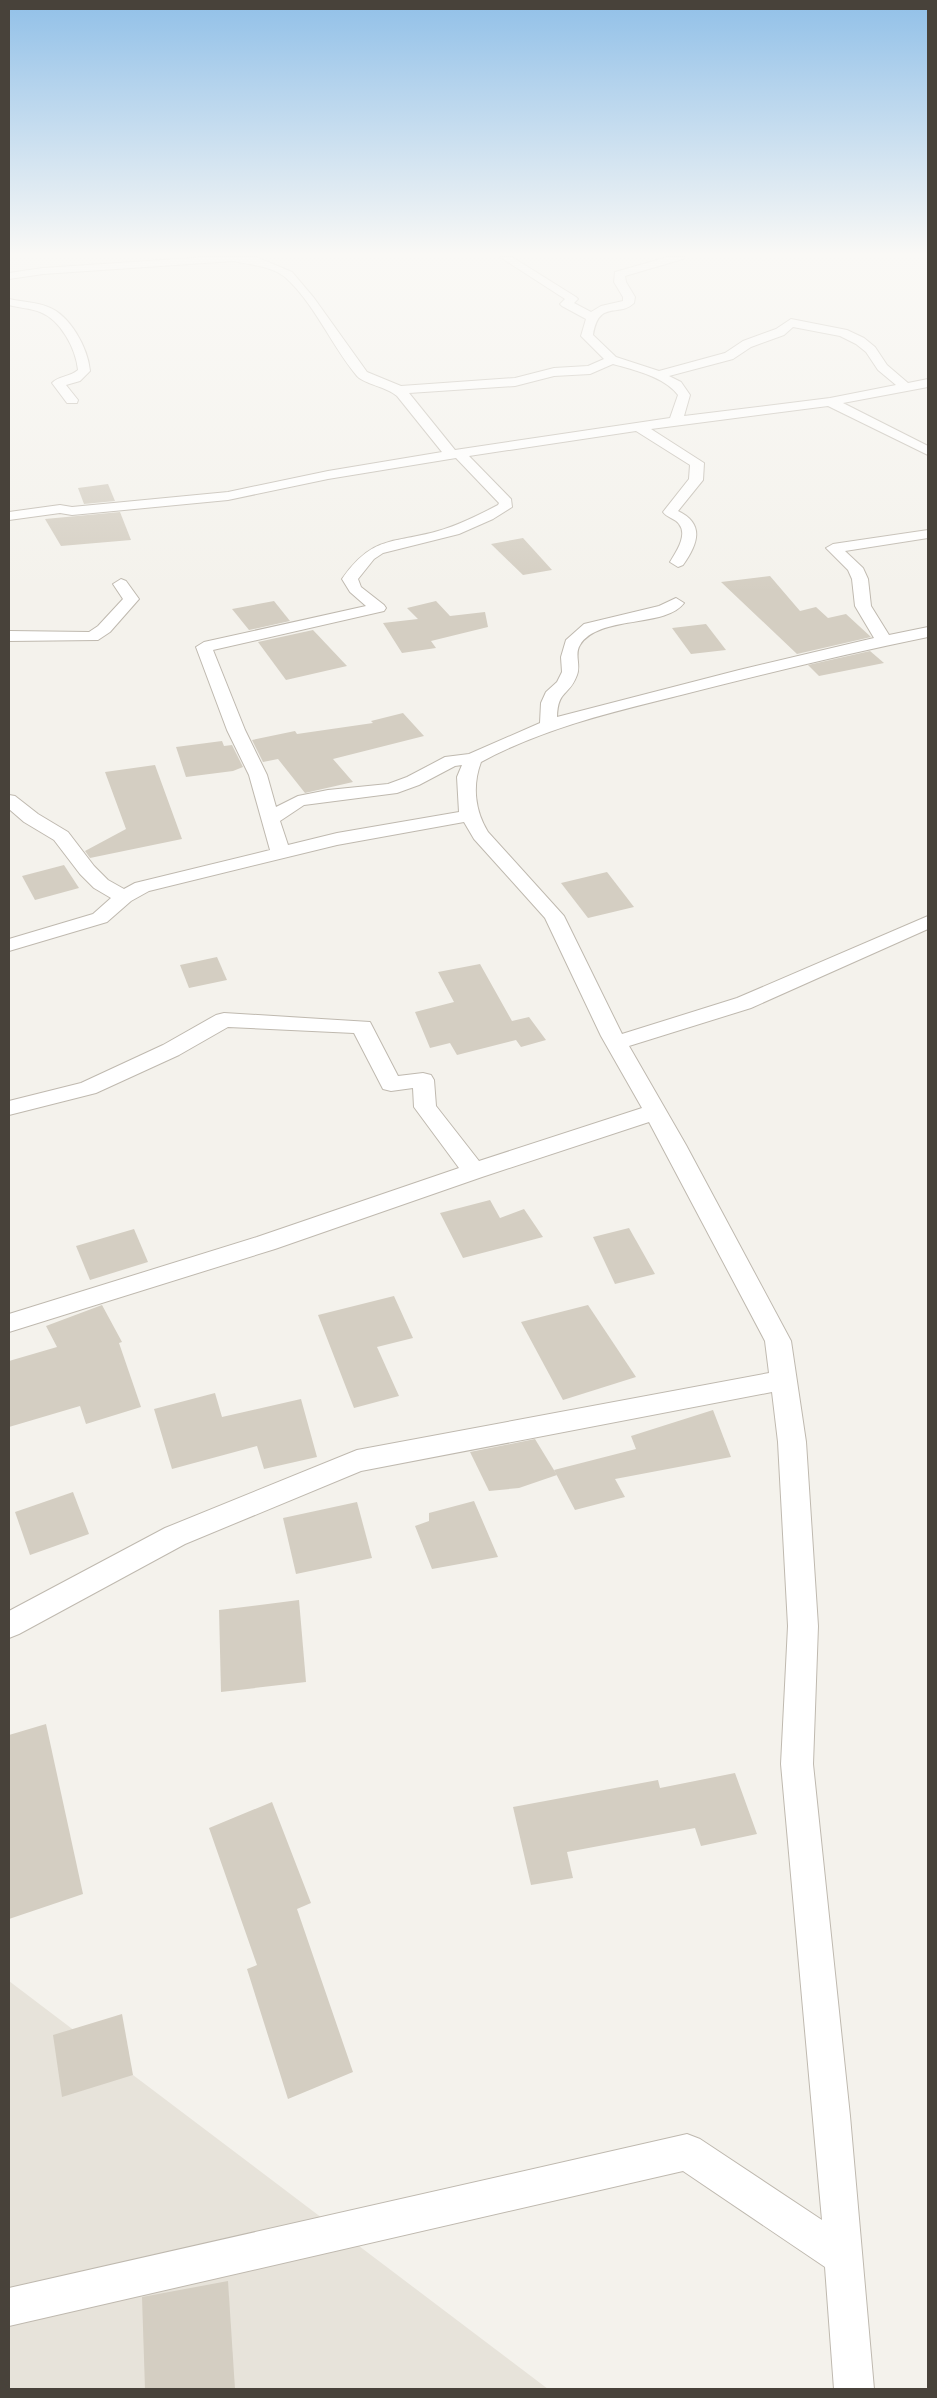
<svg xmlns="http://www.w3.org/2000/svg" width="937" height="2398" viewBox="0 0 937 2398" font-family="Rubik,sans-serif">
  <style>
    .residential { fill: #e7e3da }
    .building { fill: #d4cec2 }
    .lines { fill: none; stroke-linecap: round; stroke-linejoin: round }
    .street-casing { stroke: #bfb9af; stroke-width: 2 }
    .street { fill: #fff; fill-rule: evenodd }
  </style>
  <rect width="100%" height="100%" fill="#f4f2ec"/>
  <path class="residential" d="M9 1981 133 2075 548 2389H9Z"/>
  <g class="building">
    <path d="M108 484 115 501 84 504 78 488Z"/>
    <path d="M120 512 131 540 61 546 45 519Z"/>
    <path d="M523 538 552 570 523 575 491 544Z"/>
    <path d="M770 576 800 611 816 607 828 618 846 614 871 637 797 654 721 582Z"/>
    <path d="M274 601 290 621 249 630 232 609Z"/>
    <path d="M436 601 450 616 485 612 488 627 431 641 436 648 402 653 383 623 418 619 407 608Z"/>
    <path d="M706 624 726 650 691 654 672 628Z"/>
    <path d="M313 630 347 666 286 680 258 642Z"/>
    <path d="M870 651 884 663 819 676 808 665Z"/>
    <path d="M403 713 424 736 333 759 353 782 305 793 278 759 263 762 252 740 295 731 297 734 373 723 371 721Z"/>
    <path d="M222 741 224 746 232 745 243 767 233 771 186 777 176 747Z"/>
    <path d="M155 765 182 839 90 858 85 851 126 829 105 772Z"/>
    <path d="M64 865 79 888 35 900 22 876Z"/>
    <path d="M607 872 634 907 588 918 561 883Z"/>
    <path d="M217 957 227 980 189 988 180 965Z"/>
    <path d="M480 964 512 1021 529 1017 546 1040 521 1047 516 1040 457 1055 450 1043 430 1048 415 1012 454 1002 438 972Z"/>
    <path d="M490 1200 500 1218 524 1209 543 1237 463 1258 440 1213Z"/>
    <path d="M629 1228 655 1274 615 1284 593 1237Z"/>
    <path d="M134 1229 148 1262 90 1280 76 1246Z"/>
    <path d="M394 1296 413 1338 377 1347 399 1396 354 1408 318 1315Z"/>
    <path d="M102 1305 122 1342 119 1343 141 1407 86 1424 80 1406 9 1427V1361L57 1347 46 1326Z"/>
    <path d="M588 1305 636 1377 563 1400 521 1322Z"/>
    <path d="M215 1393 222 1417 301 1399 317 1457 264 1469 257 1446 172 1469 154 1409Z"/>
    <path d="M713 1410 731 1457 615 1479 625 1497 575 1510 554 1470 636 1449 631 1436Z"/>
    <path d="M535 1439 557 1475 519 1488 489 1491 470 1452Z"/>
    <path d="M73 1492 89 1534 30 1555 15 1512Z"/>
    <path d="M474 1501 498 1557 432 1569 415 1526 429 1521V1513Z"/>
    <path d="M357 1502 372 1558 296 1574 283 1518Z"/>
    <path d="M299 1600 306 1682 221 1692 219 1610Z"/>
    <path d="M46 1724 83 1894 9 1919V1735Z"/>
    <path d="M735 1773 757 1834 701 1846 695 1828 567 1852 573 1878 531 1885 513 1807 658 1780 660 1788Z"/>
    <path d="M272 1802 311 1903 297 1909 353 2072 288 2099 247 1969 257 1965 209 1828Z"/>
    <path d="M122 2014 133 2075 62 2097 53 2035Z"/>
    <path d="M228 2281 235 2389H145L142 2297Z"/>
  </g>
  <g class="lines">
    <defs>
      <g id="street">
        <path d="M208 257H256L292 272 314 298 367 372 401 386 515 378 554 368 588 366 604 359 581 336 586 319 562 306 560 304 565 299 500 257H512L576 297 578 299 574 303 591 312 601 306 623 301V297L614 282 615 272 668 257H684L683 259 625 276 626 282 635 297 634 303C618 318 599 299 593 335L616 357 659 371 725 353 743 341 776 329 791 319 847 330 864 338 875 347 887 365 908 383 928 379V387L843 403 928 446V455L828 406 651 429 704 463 703 480 678 511C705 524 698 544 683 565L678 567 670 562C676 552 688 535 679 524 675 518 667 518 663 512L689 479 690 465 636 431 469 456 511 499 512 507 493 519 459 534 383 553 374 559 358 579 361 587 384 605 386 608 384 611 213 650 245 730 267 775 276 807 298 796 328 790 388 784 407 777 445 757 469 754 540 723 541 703 546 692 557 682 562 672 561 657 566 640 584 624 659 606 676 598 684 603C666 628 598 615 580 645 574 654 581 665 577 675 569 697 558 689 557 717L739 670 874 638 855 606 852 579 848 570 826 548 833 544 928 530V538L845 551 863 568 868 579 871 606 889 635 928 627V637C845 654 763 674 681 695 612 712 544 728 481 762 472 786 475 811 488 832L564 916 622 1034 737 998 928 916V929L751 1008 629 1046 686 1145 791 1341 806 1442 818 1626 813 1764 850 2116 874 2389H834L825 2267 683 2171 9 2326V2288L687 2134 700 2139 822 2220 781 1764 788 1626 778 1442 772 1392 361 1471 185 1544 19 1634 9 1638V1611L165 1528 357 1450 769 1373 765 1341 649 1122 482 1177 275 1249 9 1332V1314L257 1237 459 1168 414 1107 413 1088 391 1091 383 1089 354 1033 228 1027 179 1055 96 1093 9 1115V1101L81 1083 163 1045 216 1015 224 1013 370 1022 398 1076 423 1073 431 1075 434 1080 436 1106 479 1161 642 1108 601 1036 545 918 474 839 464 822 337 845 149 891 131 901 107 922 9 951V939L93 914 111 898 94 888 80 874 54 840 24 822 9 809V795L15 796 38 814 68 832 94 866 108 880 124 889 135 883 270 850 249 775 227 730 196 647 204 642 366 606 350 592 342 579C373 535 392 544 438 531 459 525 479 515 498 505L499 503 456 458 328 479 228 500 72 515 60 513 9 520V512L60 505 72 507 228 492 328 471 442 452 397 396C387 387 364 384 357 376 331 345 315 304 285 277 271 266 251 265 234 261L43 274 9 279V273L43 268ZM793 327 840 336 856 344 866 352 878 370 896 385 830 398 684 416 690 395 681 382 669 376 733 359 751 347 784 335ZM613 364C634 370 665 377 678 395L670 418 455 450 409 393 515 386 554 376 590 374ZM462 765 457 777 459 812 337 833 288 845 280 821 304 805 397 793 419 785 455 766Z"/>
        <path d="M9 299C22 302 36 302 48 307 70 315 88 348 90 371L80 381 66 385 78 400 77 403H67L52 383C58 376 70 377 78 370 76 349 61 320 40 312 30 308 19 308 9 305Z"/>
        <path d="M121 579 126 581 139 599 110 632 98 640 9 641V631L89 632 98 626 123 599 113 584Z"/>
      </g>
    </defs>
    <use href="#street" class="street-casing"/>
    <use href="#street" class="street"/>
  </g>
  <linearGradient id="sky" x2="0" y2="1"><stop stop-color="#91c0e8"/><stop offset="0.43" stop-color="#faf9f6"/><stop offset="1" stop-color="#faf9f6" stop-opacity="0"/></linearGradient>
  <rect width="937" height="592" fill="url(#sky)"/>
  <rect width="937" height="2398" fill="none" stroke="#48423a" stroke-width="20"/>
</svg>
